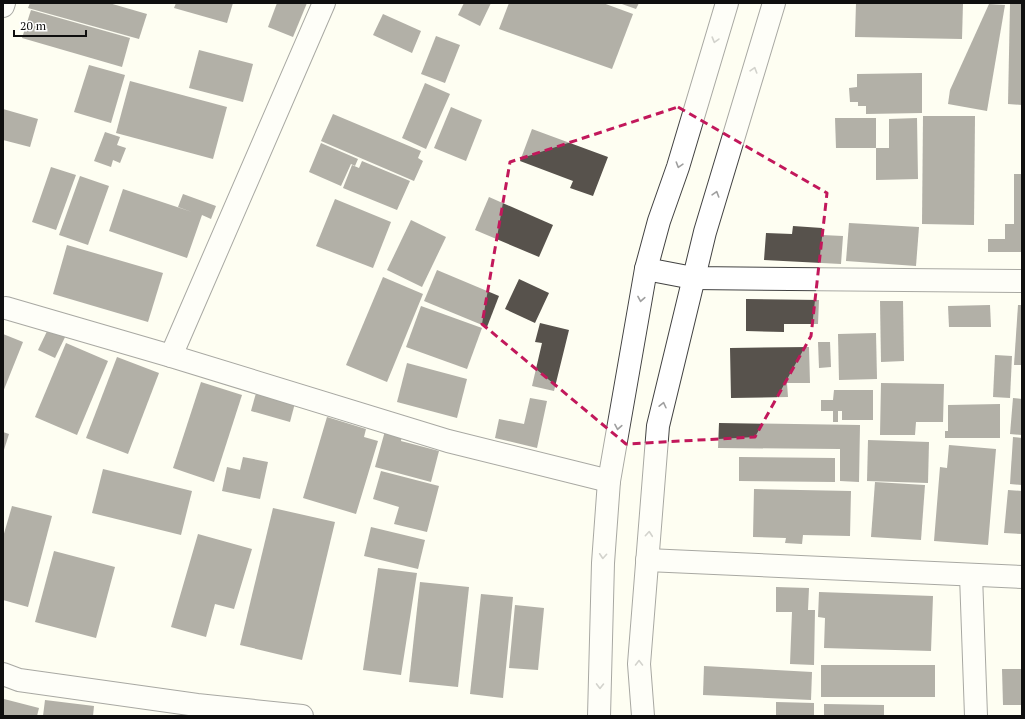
<svg xmlns="http://www.w3.org/2000/svg" width="1025" height="719" viewBox="0 0 1025 719" font-family="'PT Serif',serif">
  <style>
    .building { fill: #57524c }
    .lines { fill: none; stroke-linecap: round; stroke-linejoin: round }
    .minor-casing { stroke: #424242; stroke-width: 24 }
    .minor { stroke: #fff; stroke-width: 22 }
    .oneway { stroke: #9f9f9f }
    .marked { fill: none; stroke: #c2185b; stroke-width: 3; stroke-dasharray: 8 5; stroke-linejoin: round }
  </style>
  <rect width="100%" height="100%" fill="#fefef2"/>
  <g class="building">
    <path d="M30 3H109L147 14 139 39 28 8Z"/>
    <path d="M176 3H233L227 23 174 8Z"/>
    <path d="M277 3H307L293 37 268 27Z"/>
    <path d="M464 3H491L480 26 458 15Z"/>
    <path d="M509 3H603L633 14 612 69 499 29Z"/>
    <path d="M619 3H639L636 9Z"/>
    <path d="M856 3H963L962 39 855 37Z"/>
    <path d="M989 4 1005 5 987 111 948 104 950 90Z"/>
    <path d="M1010 4H1022V105L1008 104Z"/>
    <path d="M31 10 130 38 122 67 22 38Z"/>
    <path d="M383 14 421 31 412 53 373 35Z"/>
    <path d="M436 36 460 45 445 83 421 74Z"/>
    <path d="M199 50 253 64 243 102 189 88Z"/>
    <path d="M89 65 125 75 111 123 74 112Z"/>
    <path d="M922 73V113L866 114V106H858V102H850L849 88 857 87V74Z"/>
    <path d="M130 81 227 107 213 159 116 133Z"/>
    <path d="M425 83 450 94 426 149 402 138Z"/>
    <path d="M451 107 482 120 466 161 434 148Z"/>
    <path d="M3 109 38 119 30 147 3 140Z"/>
    <path d="M333 114 421 151 418 158 423 161 414 181 321 141Z"/>
    <path d="M923 116H975L974 225 922 224Z"/>
    <path d="M835 118H876V148H836Z"/>
    <path d="M917 118 918 179 876 180V148H889V119Z"/>
    <path d="M532 129 608 157 593 196 570 188 573 181 520 161Z"/>
    <path d="M105 132 120 137 117 145 126 148 120 163 113 160 111 167 94 161Z"/>
    <path d="M321 143 358 159 355 166 351 164 341 186 309 172Z"/>
    <path d="M362 161 410 181 397 210 343 188 352 165 359 168Z"/>
    <path d="M51 167 76 175 56 230 32 222Z"/>
    <path d="M1014 174H1022V252H988V239H1005V224H1014Z"/>
    <path d="M80 176 109 186 88 245 59 235Z"/>
    <path d="M123 189 192 212 178 207 183 194 216 206 211 219 202 215 187 258 109 231Z"/>
    <path d="M489 197 553 225 539 257 475 230Z"/>
    <path d="M335 199 391 222 373 268 316 246Z"/>
    <path d="M411 220 446 237 422 287 387 270Z"/>
    <path d="M849 223 919 227 916 266 846 261Z"/>
    <path d="M793 226 822 228V235L843 236 841 264 764 260 766 233 792 234Z"/>
    <path d="M67 245 163 273 148 322 53 294Z"/>
    <path d="M437 270 499 296 487 327 424 301Z"/>
    <path d="M383 277 423 294 387 382 346 365Z"/>
    <path d="M519 279 549 293 535 323 505 309Z"/>
    <path d="M746 299 819 300 818 324H784V332L746 331Z"/>
    <path d="M880 301H903L904 361 881 362Z"/>
    <path d="M990 305 991 327H949L948 306Z"/>
    <path d="M1018 305H1022V365H1014Z"/>
    <path d="M421 306 482 328 467 369 406 347Z"/>
    <path d="M540 323 569 330 554 391 532 386 542 343 535 342Z"/>
    <path d="M50 325 67 333 55 358 38 350Z"/>
    <path d="M876 333 877 379 839 380 838 334Z"/>
    <path d="M3 334 23 342 3 392Z"/>
    <path d="M818 342H830L831 367 819 368Z"/>
    <path d="M66 343 108 361 77 435 35 417Z"/>
    <path d="M809 347 810 383H787L788 397 731 398 730 348Z"/>
    <path d="M995 355 1012 356 1010 398 993 397Z"/>
    <path d="M117 357 159 373 128 454 86 438Z"/>
    <path d="M407 363 467 379 457 418 397 402Z"/>
    <path d="M201 382 242 395 214 482 173 468Z"/>
    <path d="M881 383 944 384 943 422H916L915 435H880Z"/>
    <path d="M834 390H873V420H842V411H838V422H833V411H821V400H833Z"/>
    <path d="M256 393 295 403 290 422 251 411Z"/>
    <path d="M530 398 547 401 537 448 495 438 499 419 524 424Z"/>
    <path d="M1013 398 1022 399V435L1010 434Z"/>
    <path d="M1000 404V438H945V431H948V405Z"/>
    <path d="M327 417 366 429 364 437 378 441 356 514 303 498Z"/>
    <path d="M719 423 860 425 859 482 840 481V449L718 448Z"/>
    <path d="M385 431 402 435 401 441 439 451 431 482 375 467Z"/>
    <path d="M3 432 9 434 3 453Z"/>
    <path d="M1013 437 1022 438V485L1010 484Z"/>
    <path d="M868 440 929 442 928 483 867 481Z"/>
    <path d="M949 445 996 449 988 545 934 541 940 467 947 468Z"/>
    <path d="M243 457 268 462 260 499 222 491 227 467 240 470Z"/>
    <path d="M739 457 835 458V482L739 481Z"/>
    <path d="M103 469 192 491 181 535 92 513Z"/>
    <path d="M381 471 439 486 427 532 394 524 399 507 373 499Z"/>
    <path d="M875 482 925 485 921 540 871 537Z"/>
    <path d="M754 489 851 491 850 536 803 535 802 544 785 543 786 538 753 537Z"/>
    <path d="M1008 490 1022 491V534L1004 533Z"/>
    <path d="M12 506 52 516 28 607 3 600V537Z"/>
    <path d="M273 508 335 522 302 660 240 645Z"/>
    <path d="M371 527 425 540 418 569 364 556Z"/>
    <path d="M198 534 252 549 234 609 215 604 206 637 171 627Z"/>
    <path d="M54 551 115 567 96 638 35 622Z"/>
    <path d="M378 568 417 573 401 675 363 670Z"/>
    <path d="M420 582 469 587 458 687 409 682Z"/>
    <path d="M776 587 809 588 808 610H815L814 665 790 664 792 612H776Z"/>
    <path d="M819 592 933 596 931 651 824 648 825 618 818 617Z"/>
    <path d="M481 594 513 597 503 698 470 694Z"/>
    <path d="M515 605 544 608 538 670 509 668Z"/>
    <rect x="821" y="665" width="114" height="32"/>
    <path d="M704 666 812 672 811 700 703 695Z"/>
    <path d="M1002 669H1022V705H1003Z"/>
    <path d="M4 699 39 708 37 716H3Z"/>
    <path d="M45 700 94 706 93 716H43Z"/>
    <path d="M776 702 814 703V716H776Z"/>
    <path d="M824 704 884 705V716H824Z"/>
  </g>
  <g class="lines">
    <defs>
      <g id="minor">
        <path d="M3 6 4 3"/>
        <path d="M646 269 693 278 1022 281"/>
        <path d="M6 308 171 356 448 441 609 481"/>
        <path d="M171 356 324 3"/>
        <path d="M647 560 1022 577"/>
        <path d="M971 575 976 716"/>
        <path d="M3 674 19 680 197 705 302 716"/>
        <path d="M599 716 603 563 609 481 646 269 659 221 678 167 727 3"/>
        <path d="M643 716 639 664 658 426 705 232 774 3"/>
      </g>
    </defs>
    <use href="#minor" class="minor-casing"/>
    <use href="#minor" class="minor"/>
  </g>
  <defs><path id="oneway-chevron" d="M-2-3.5L2.5 0L-2 3.5" fill="none" stroke-width="1.6" stroke-linecap="round" stroke-linejoin="round"/></defs>
  <g class="oneway">
    <use href="#oneway-chevron" transform="translate(715 40) rotate(106)"/>
    <use href="#oneway-chevron" transform="translate(754 70) rotate(-73)"/>
    <use href="#oneway-chevron" transform="translate(679 165) rotate(107)"/>
    <use href="#oneway-chevron" transform="translate(716 194) rotate(-73)"/>
    <use href="#oneway-chevron" transform="translate(641 299) rotate(100)"/>
    <use href="#oneway-chevron" transform="translate(663 405) rotate(-77)"/>
    <use href="#oneway-chevron" transform="translate(618 427) rotate(100)"/>
    <use href="#oneway-chevron" transform="translate(649 534) rotate(-85)"/>
    <use href="#oneway-chevron" transform="translate(603 556) rotate(94)"/>
    <use href="#oneway-chevron" transform="translate(639 663) rotate(-90)"/>
    <use href="#oneway-chevron" transform="translate(600 686) rotate(91)"/>
  </g>
  <path d="M0 0H1025V719H0ZM678 107 827 193 811 336 755 437 626 444 482 324 510 162Z" fill="#fefef2" fill-opacity=".55" fill-rule="evenodd"/>
  <path class="marked" d="M678 107 827 193 811 336 755 437 626 444 482 324 510 162Z"/>
  <rect width="1025" height="719" fill="none" stroke="#0f0f0f" stroke-width="8"/>
  <path d="M14 30v6h72v-6" fill="none" stroke="#0f0f0f" stroke-width="2"/>
  <text x="20" y="30" font-size="12" fill="#0f0f0f" stroke="#ffffff" stroke-width="3" paint-order="stroke">20 m</text>
</svg>
